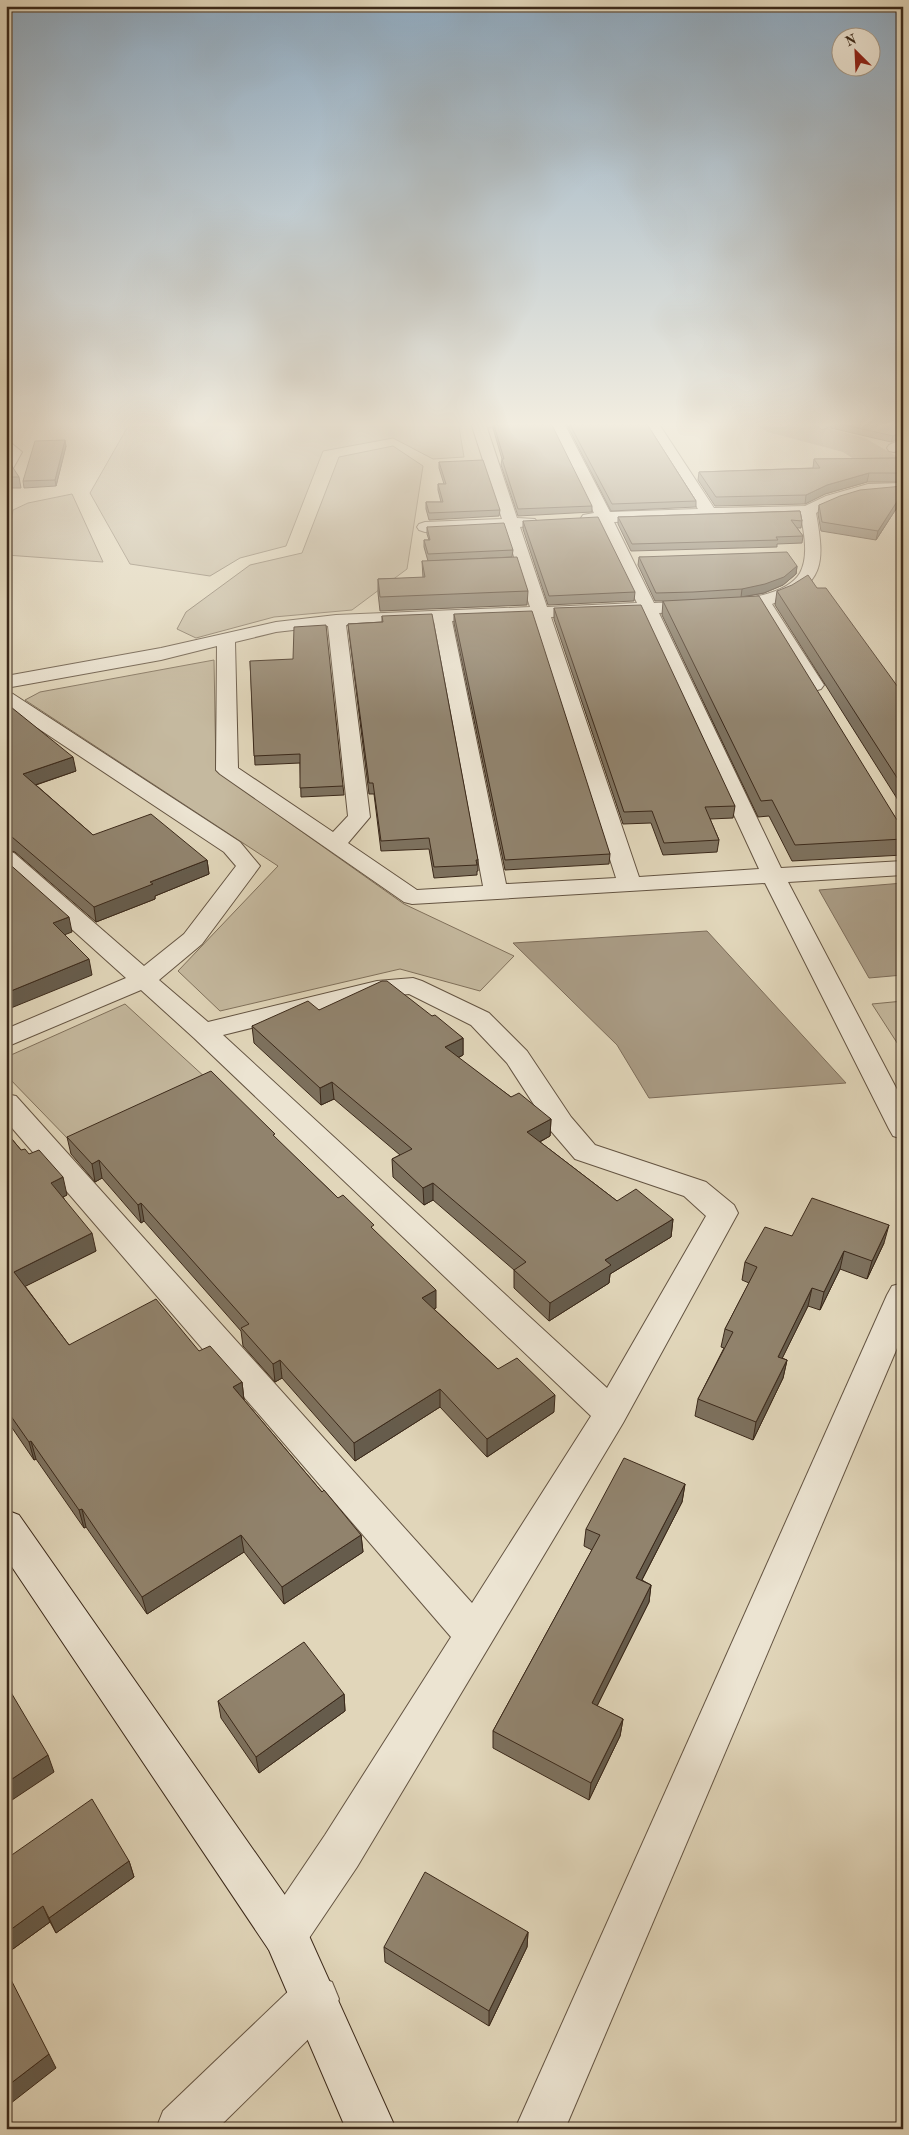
<svg xmlns="http://www.w3.org/2000/svg" width="909" height="2135" viewBox="0 0 909 2135" font-family="'Old Standard TT',serif">
  <style>
    .green { fill: #c5b99f; stroke: #80715c }
    .water { fill: #a99b84; stroke: #7d6d5a }
    .lines { fill: none; stroke-linecap: round; stroke-linejoin: round }
    .river { fill: #a99b84; fill-rule: evenodd }
    .street-casing { stroke: #645442; stroke-width: 2 }
    .secondary-casing { stroke: #3b291a; stroke-width: 2 }
    .street { fill: #ece4d2; fill-rule: evenodd }
    .secondary { fill: #ece4d2; fill-rule: evenodd }
    .wall { fill: #7d715e; stroke: #3b291a }
    .shaded-wall { fill: #665c4c; stroke: #3b291a }
    .building { fill: #91836d; stroke: #3b291a }
  </style>
  <rect width="100%" height="100%" fill="#e1d6ba"/>
  <filter id="stains"><feTurbulence type="fractalNoise" baseFrequency=".004" numOctaves="4"/><feColorMatrix values="0 0 0 0 .2 0 0 0 0 .09 0 0 0 0 .02 0 0 0 .5 -.17"/></filter>
  <radialGradient id="worn" r=".72"><stop offset=".6" stop-color="#630" stop-opacity="0"/><stop offset="1" stop-color="#630" stop-opacity=".3"/></radialGradient>
  <g class="green">
    <path d="M131 421H458L464 457 433 459 393 438 323 451 286 546 240 558 210 576 130 564 90 493Z"/>
    <path d="M393 446 423 466 407 569 352 610 274 617 196 638 177 629 186 612 250 565 302 553 339 457Z"/>
    <path d="M72 494 103 562 6 555 13 510 28 503Z"/>
    <path d="M214 660 216 771 404 904 514 956 480 991 400 969 220 1011 178 971 278 866 25 700 40 692Z"/>
    <path d="M903 1001V1052L872 1004Z"/>
    <path d="M125 1004 207 1079 71 1142 6 1075 11 1055Z"/>
  </g>
  <g class="water">
    <path d="M903 883V975L869 978 819 890Z"/>
    <path d="M707 931 846 1083 649 1098 617 1045 513 943Z"/>
  </g>
  <g class="lines">
    <path class="river" d="M755 421H798L865 438 903 460V483L891 480 872 471 843 452 768 432 759 427Z"/>
    <defs>
      <g id="street">
        <path d="M482 421H501L499 424 487 428 517 518 535 519 537 522 535 525 520 527 547 607 637 603 599 522 583 521 581 518 583 515 594 513 549 421H563L610 512 698 509 643 421H657L714 508 805 506 826 496 868 484 903 483V493C868 494 848 496 816 513 825 563 825 585 772 604L824 685 821 689 814 691 807 689 758 608 659 613 781 868 903 861V875L788 882 903 1101V1139L893 1136 889 1129 765 883 412 904 404 902 220 774 216 770 217 646 161 660 6 688V676L161 648 276 622 336 615 530 607 505 528 425 532 419 530 417 527 419 524 425 522 502 519 472 426 474 423ZM801 516C804 533 809 556 800 573 780 607 689 601 654 603L614 522ZM641 614 759 869 639 877 551 617ZM533 618 616 878 506 884 452 621ZM434 622 483 886 417 890 348 843 370 817 346 625ZM328 626 348 816 333 832 238 768 235 642 276 632Z"/>
        <path d="M821 421H839L837 424 822 429 815 425Z"/>
        <path d="M903 439V449L894 452 889 451 887 448 889 445Z"/>
        <path d="M6 442 11 443 22 452 11 472 6 473Z"/>
        <path d="M6 692 13 694 240 842 260 866 202 944 159 980 208 1022 377 981 413 978 422 981 489 1013 527 1051 571 1117 595 1145 706 1182 734 1205 738 1213 623 1423 357 1867 301 1950 285 1957 269 1950 262 1934 269 1918 325 1835 451 1637 6 1121V1094L16 1096 472 1603 591 1416 194 1038 141 990 6 1047V1029L126 978 6 870V851L14 853 144 966 184 934 236 866 224 852 6 707ZM409 994 471 1025 507 1063 551 1131 575 1159 684 1196 706 1216 607 1388 223 1035 377 997Z"/>
        <path d="M903 1283V1334L565 2129H515L887 1295 892 1286Z"/>
        <path d="M315 1975 332 1982 339 1999 332 2016 217 2129H156L163 2111 298 1982Z"/>
      </g>
      <path id="secondary" d="M6 1510 19 1515 301 1918 396 2129H346L269 1950 6 1558Z"/>
    </defs>
    <use href="#street" class="street-casing"/>
    <use href="#secondary" class="secondary-casing"/>
    <use href="#street" class="street"/>
    <use href="#secondary" class="secondary"/>
  </g>
  <g class="wall">
    <path d="M565 421H645L696 501V507L611 511Z"/>
    <path d="M658 421H696V422L661 424Z"/>
    <path d="M493 422 592 506V512L518 516 501 465 502 459 493 428Z"/>
    <path d="M832 422H903V437L891 442 831 428Z"/>
    <path d="M66 446 56 486 24 488 23 481Z"/>
    <path d="M903 458V482H867L825 494 805 504 715 506 698 480 699 472 813 468 814 459Z"/>
    <path d="M439 462 500 510 499 516 429 520 426 509V502H441L438 490V484H444L439 468Z"/>
    <path d="M6 463 19 477 21 488H6Z"/>
    <path d="M903 486V509H896L876 540 821 531 818 514 819 505Z"/>
    <path d="M800 511 802 521 801 528H797L803 536 802 543 777 544V547L631 551 618 524V517Z"/>
    <path d="M523 521 635 592 634 601 548 605 523 529Z"/>
    <path d="M427 527 513 550 512 557 428 561 424 547V540H429L427 534Z"/>
    <path d="M639 557 797 566 796 574 783 585 764 593 743 597 897 820 903 821V855L792 861 769 816 758 817 662 615 663 601H655L638 565Z"/>
    <path d="M422 561 528 591 527 605 380 611 378 593V579L423 578Z"/>
    <path d="M817 588 903 694V808L775 605 777 591Z"/>
    <path d="M554 608 735 806 733 818 710 819 719 840 717 852 663 855 651 823 623 824 554 619Z"/>
    <path d="M454 614 610 854 609 864 505 870 454 623Z"/>
    <path d="M382 616 478 860V871H477V875L434 878 429 849 381 851 374 794H369L349 633 348 624 382 622Z"/>
    <path d="M250 661 343 786 344 795 301 797 300 763 255 765Z"/>
    <path d="M6 703 76 771 36 785 93 835 207 860 209 874 155 896V899L96 922 15 852 6 850Z"/>
    <path d="M319 1010 432 1016 463 1038V1055L458 1058 511 1097 551 1119 550 1136 540 1142 617 1201 673 1219 671 1237 610 1274 609 1283 549 1321 514 1288V1270L433 1200 424 1205 393 1177 392 1159 400 1155 334 1099 321 1105 254 1043 252 1026Z"/>
    <path d="M6 1132 21 1150 67 1195 63 1197 96 1251 25 1286 69 1345 199 1351 242 1382 244 1400 322 1492 361 1535 363 1552 284 1604 244 1552 147 1614 86 1527 84 1528 36 1459 34 1460 6 1419Z"/>
    <path d="M67 1137 275 1138 338 1198 374 1230 436 1308 434 1309 498 1369 554 1412 487 1457 440 1407 355 1461 282 1378 275 1382 243 1346 241 1331 144 1221 141 1223 102 1178 95 1182 71 1154Z"/>
    <path d="M792 1236 884 1243 867 1279 840 1269 820 1310 808 1306 782 1358 787 1360 783 1378 753 1440 695 1416 698 1399 724 1348 721 1347 725 1329 749 1283 742 1280 745 1262Z"/>
    <path d="M685 1484 682 1502 642 1580 651 1585 649 1602 597 1706 623 1719 620 1736 589 1800 493 1748V1731L592 1550 584 1546 586 1529Z"/>
    <path d="M344 1694 345 1711 259 1773 221 1718 218 1701Z"/>
    <path d="M6 1859 129 1861 134 1877 56 1933 50 1922 6 1954Z"/>
    <path d="M528 1932 527 1947 489 2026 385 1962 384 1947Z"/>
  </g>
  <g class="shaded-wall">
    <path d="M903 432V437L891 442 893 436Z"/>
    <path d="M65 440 66 446 56 486 55 480Z"/>
    <path d="M869 473 867 482 825 494 805 504 806 495 827 485Z"/>
    <path d="M898 500 896 509 876 540 878 531Z"/>
    <path d="M797 566 796 574 783 585 764 593 741 597 742 589Z"/>
    <path d="M73 757 76 771 26 788 23 774Z"/>
    <path d="M207 860 209 874 155 896V899L96 922 94 907 150 882Z"/>
    <path d="M69 917 72 932 56 938 53 923Z"/>
    <path d="M89 959 92 975 6 1010V993Z"/>
    <path d="M463 1038V1055L445 1064V1047Z"/>
    <path d="M332 1082 334 1099 321 1105 320 1088Z"/>
    <path d="M551 1119 550 1136 526 1149 527 1132Z"/>
    <path d="M99 1160 102 1178 95 1182 92 1164Z"/>
    <path d="M63 1177 67 1195 55 1201 51 1183Z"/>
    <path d="M433 1183V1200L424 1205 423 1188Z"/>
    <path d="M141 1203 144 1221 141 1223 138 1205Z"/>
    <path d="M673 1219 671 1237 610 1274 609 1283 549 1321 550 1303 605 1260Z"/>
    <path d="M889 1225 884 1243 867 1279 872 1261Z"/>
    <path d="M92 1233 96 1251 18 1290 14 1272Z"/>
    <path d="M844 1251 840 1269 820 1310 824 1292Z"/>
    <path d="M812 1288 808 1306 774 1375 778 1357Z"/>
    <path d="M436 1290V1308L422 1316V1298Z"/>
    <path d="M280 1360 282 1378 275 1382 273 1364Z"/>
    <path d="M787 1360 783 1378 753 1440 756 1422Z"/>
    <path d="M242 1382 244 1400 233 1387Z"/>
    <path d="M440 1389V1407L355 1461 354 1443Z"/>
    <path d="M555 1395 554 1412 487 1457V1439Z"/>
    <path d="M31 1441 36 1459 34 1460 29 1442Z"/>
    <path d="M685 1484 682 1502 634 1595 636 1578Z"/>
    <path d="M82 1509 86 1527 84 1528 79 1510Z"/>
    <path d="M241 1535 244 1552 147 1614 142 1597Z"/>
    <path d="M361 1535 363 1552 284 1604 282 1587Z"/>
    <path d="M651 1585 649 1602 590 1720 592 1703Z"/>
    <path d="M344 1694 345 1711 259 1773 256 1757Z"/>
    <path d="M623 1719 620 1736 589 1800 591 1783Z"/>
    <path d="M48 1755 54 1772 6 1804V1783Z"/>
    <path d="M129 1861 134 1877 56 1933 49 1918Z"/>
    <path d="M43 1906 50 1922 6 1954V1933Z"/>
    <path d="M528 1932 527 1947 489 2026V2011Z"/>
    <path d="M49 2054 56 2068 6 2107V2087Z"/>
  </g>
  <g class="building">
    <path d="M515 421H550L592 506 518 509 502 459H504L493 422Z"/>
    <path d="M568 421H645L696 501 612 504Z"/>
    <path d="M835 421H896L903 422V432L893 436 832 422Z"/>
    <path d="M65 440 55 480 23 481 35 441Z"/>
    <path d="M903 458V473H869L827 485 806 495 716 497 699 472 820 468 814 459Z"/>
    <path d="M483 460 500 510 429 513 426 502H443L438 484H446L439 462Z"/>
    <path d="M6 463H10L19 477H6Z"/>
    <path d="M903 486V500H898L878 531 822 522 819 505 840 496 860 490Z"/>
    <path d="M800 511 802 521 791 520 803 536 776 537 778 540 632 544 618 517Z"/>
    <path d="M598 517 635 592 549 596 523 521Z"/>
    <path d="M504 523 513 550 428 554 424 540H430L427 527Z"/>
    <path d="M787 552 797 566 784 577 765 584 742 589 693 592 656 593 639 557Z"/>
    <path d="M517 557 528 591 380 597 378 579 425 577 422 561Z"/>
    <path d="M808 575 817 588H826L903 694V787L777 591 792 585Z"/>
    <path d="M759 596 897 820 903 821V839L795 845 772 800 761 801 663 601Z"/>
    <path d="M641 605 735 806 705 807 719 840 664 843 652 811 624 812 554 608Z"/>
    <path d="M532 611 610 854 505 860 454 614Z"/>
    <path d="M432 614 478 860H476L477 865 434 867 429 838 381 841 373 783H369L348 624 383 622 382 616Z"/>
    <path d="M326 625 343 786 300 788V754L254 756 250 661 293 659 294 627Z"/>
    <path d="M6 703 73 757 23 774 93 835 151 814 207 860 150 882 153 884 94 907 12 837 6 836Z"/>
    <path d="M6 861 69 917 53 923 89 959 6 993Z"/>
    <path d="M382 981H387L432 1016 435 1015 463 1038 445 1047 511 1097 519 1093 551 1119 527 1132 617 1201 636 1189 673 1219 605 1260 611 1265 550 1303 514 1270 526 1262 433 1183 423 1188 392 1159 412 1149 332 1082 320 1088 252 1026 308 1001 319 1010Z"/>
    <path d="M211 1071 275 1134 273 1135 338 1198 343 1195 374 1225 371 1227 436 1290 422 1298 498 1369 517 1358 555 1395 487 1439 440 1389 354 1443 280 1360 273 1364 241 1328 249 1324 141 1203 138 1205 99 1160 92 1164 67 1137Z"/>
    <path d="M6 1132 21 1150 25 1149 29 1154 39 1150 63 1177 51 1183 92 1233 14 1272 69 1345 156 1299 199 1351 210 1346 242 1382 233 1387 322 1492 324 1490 361 1535 282 1587 241 1535 142 1597 82 1509 79 1510 31 1441 29 1442 6 1409Z"/>
    <path d="M812 1198 889 1225 872 1261 844 1251 824 1292 812 1288 778 1357 787 1360 756 1422 698 1399 733 1332 725 1329 757 1267 745 1262 765 1227 792 1236Z"/>
    <path d="M624 1458 685 1484 636 1578 651 1585 592 1703 623 1719 591 1783 493 1731 600 1535 586 1529Z"/>
    <path d="M304 1642 344 1694 256 1757 218 1701Z"/>
    <path d="M6 1684 48 1755 6 1783Z"/>
    <path d="M92 1799 129 1861 49 1918 43 1906 6 1933V1859Z"/>
    <path d="M425 1872 528 1932 489 2011 384 1947Z"/>
    <path d="M6 1970 49 2054 6 2087Z"/>
  </g>
  <linearGradient id="sky" x2="0" y2="1"><stop stop-color="#8faac0"/><stop offset="0.59" stop-color="#f2ede0"/><stop offset="1" stop-color="#f2ede0" stop-opacity="0"/></linearGradient>
  <rect width="909" height="719" fill="url(#sky)"/>
  <rect width="909" height="2135" fill="none" stroke="#e1d6ba" stroke-width="25"/>
  <rect x="8" y="8" width="894" height="2120" fill="none" stroke="#3b291a" stroke-width="2.5"/>
  <rect x="12" y="12" width="884" height="2110" fill="none" stroke="#3b291a"/>
  <g transform="translate(856 52) rotate(336)"><circle r="24" fill="#ece4d2" stroke="#a59988"/>
  <path d="M0-4L9 19L0 12L-9 19Z" fill="#8f2418"/>
  <text y="-8" font-size="14" font-weight="bold" text-anchor="middle" fill="#3b291a">N</text>
  </g>
  <rect width="100%" height="100%" filter="url(#stains)"/>
  <rect width="100%" height="100%" fill="url(#worn)"/>
</svg>
